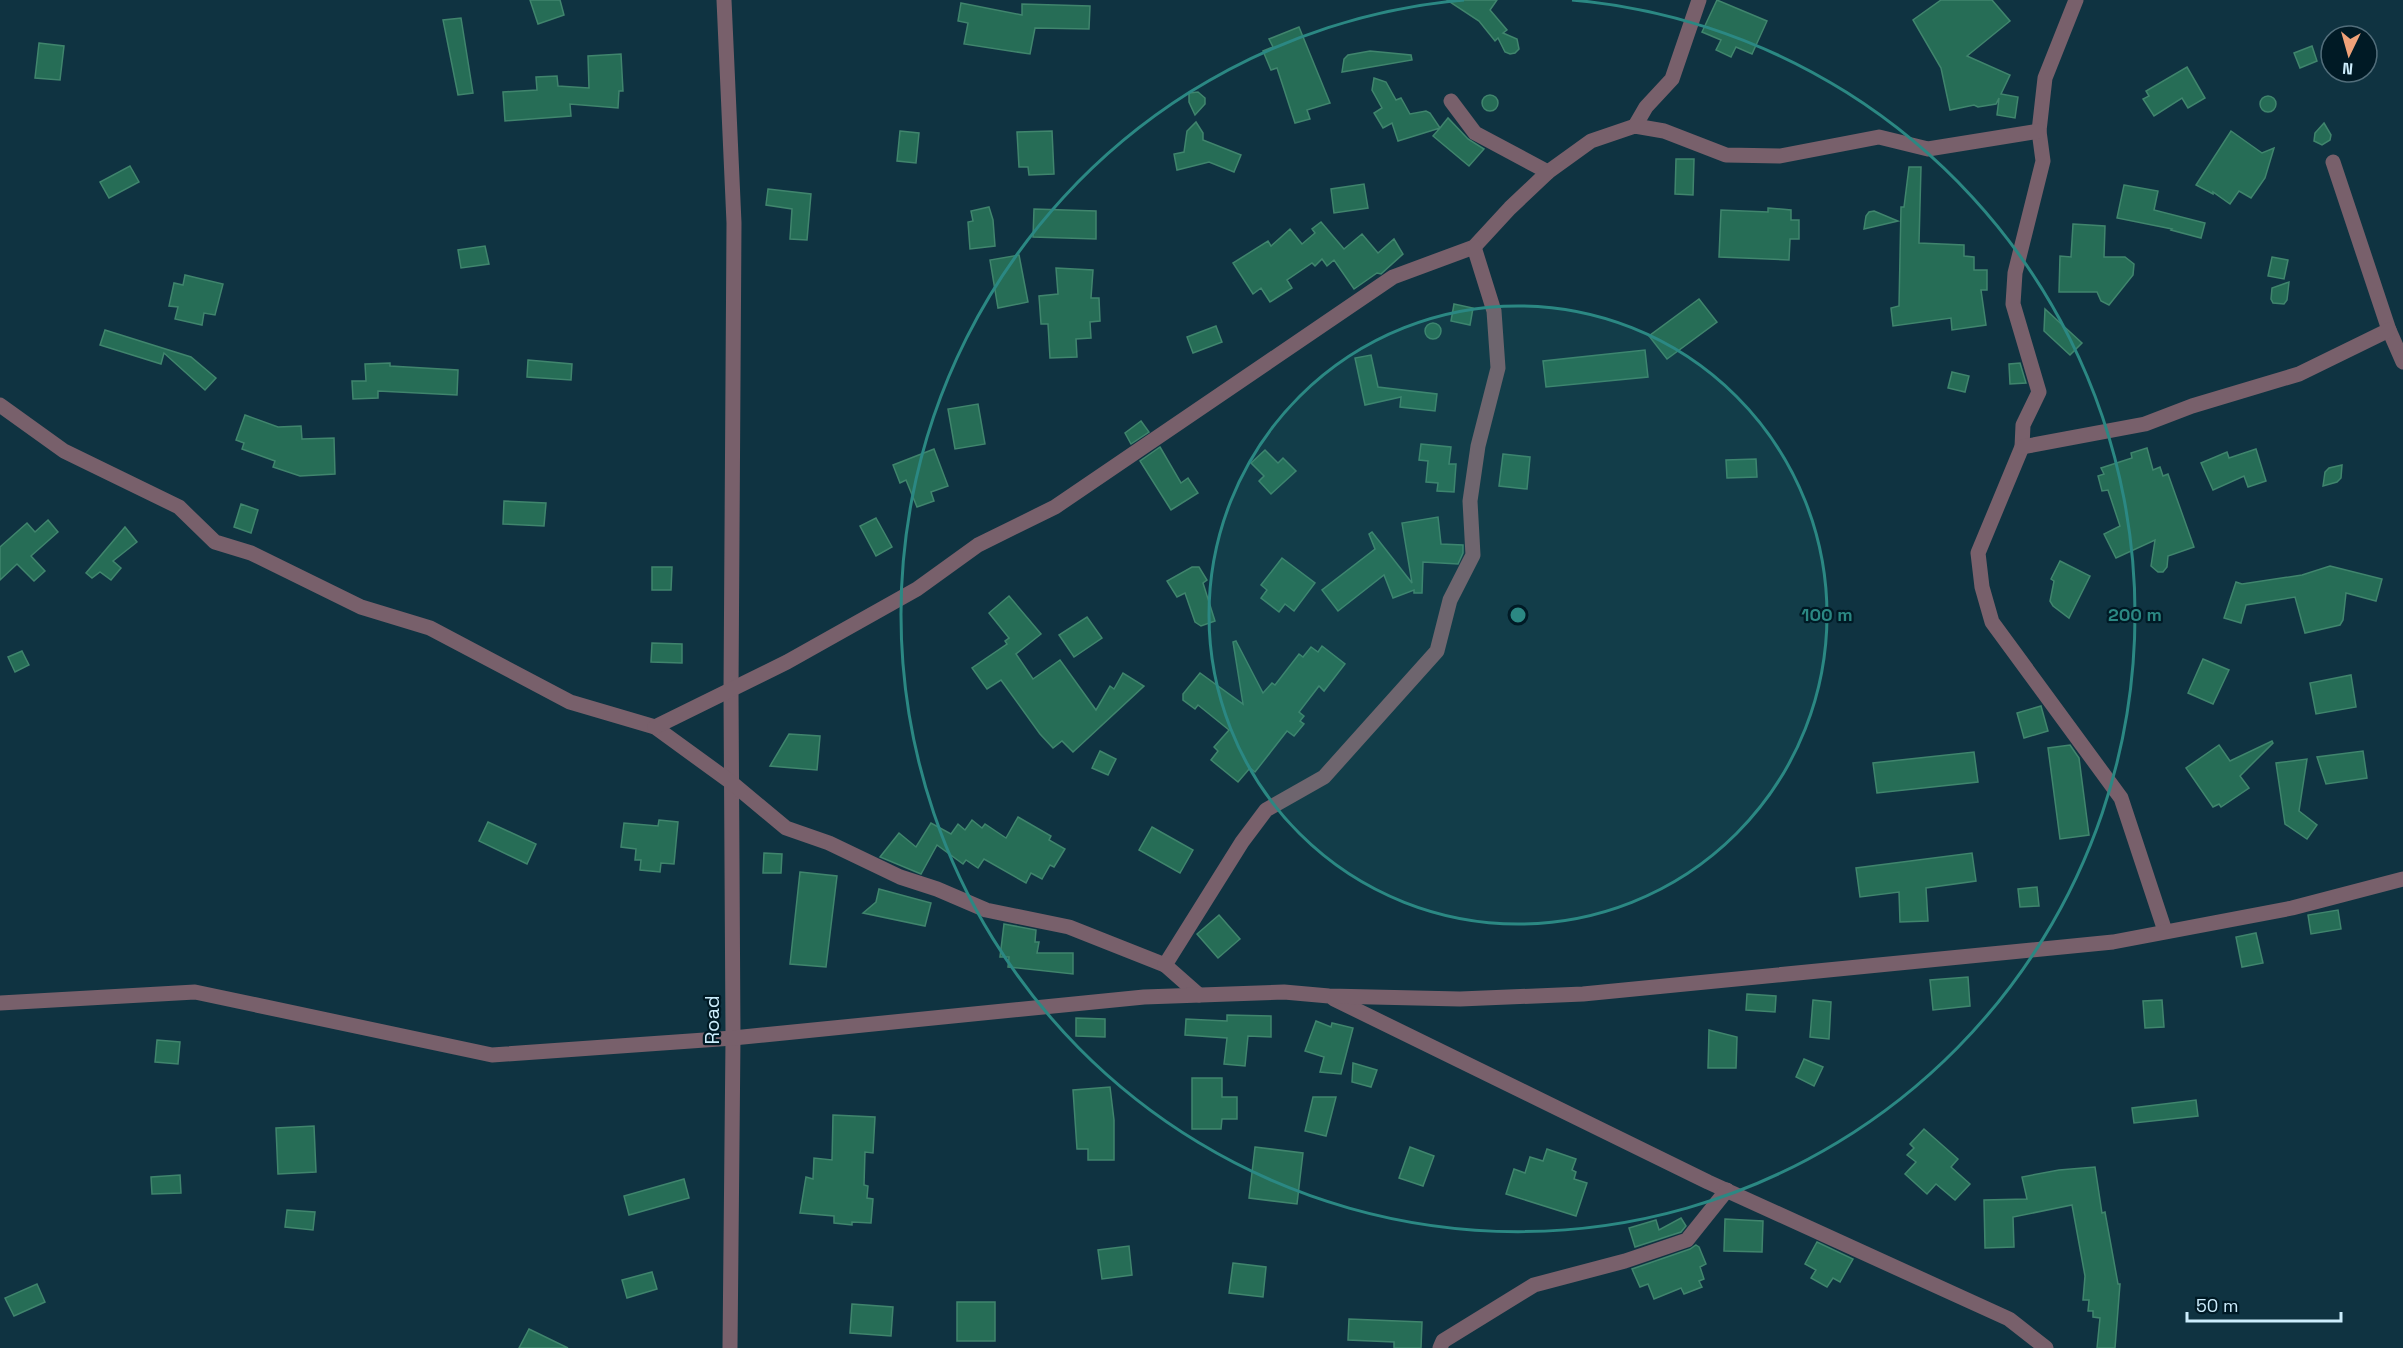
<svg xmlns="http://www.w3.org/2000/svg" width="2403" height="1348" viewBox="0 0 2403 1348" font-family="'Space Grotesk',sans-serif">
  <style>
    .building { fill: #266d56; stroke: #40856d; stroke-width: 1.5 }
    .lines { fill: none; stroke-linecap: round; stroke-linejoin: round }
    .street { stroke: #78606b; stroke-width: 15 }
    .ring { fill: none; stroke: #2b8883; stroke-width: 3 }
    .labels { text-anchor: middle; stroke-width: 4.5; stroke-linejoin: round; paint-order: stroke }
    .street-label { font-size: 20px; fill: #ccedfc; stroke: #001a25 }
    .centre { fill: #2b8883; stroke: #001a25; stroke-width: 3 }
    .ring-label { font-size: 18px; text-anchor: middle; font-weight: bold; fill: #2b8883; stroke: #001a25; stroke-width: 4.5; stroke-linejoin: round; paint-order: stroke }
  </style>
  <rect width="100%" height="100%" fill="#0f3341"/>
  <g class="building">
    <path d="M530 0H560L564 15 538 24Z"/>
    <path d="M1447 0H1497L1490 10 1507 30 1503 33 1517 39 1519 49 1515 53 1510 54 1505 52 1498 38 1495 41 1479 21Z"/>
    <path d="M1717 0 1767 21 1752 54 1736 47 1731 57 1716 50 1721 40 1702 32Z"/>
    <path d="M1941 0H1992L2010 21 1967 56 2010 75 2001 94 2018 97 2015 118 1997 115 1999 98 1996 104 1978 107 1974 105 1950 110 1941 68 1913 20Z"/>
    <path d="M961 3 1022 15V4L1090 6 1089 29 1035 28 1030 54 964 44 968 23 958 21Z"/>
    <path d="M461 18 473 93 458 95 443 20Z"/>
    <path d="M1299 27 1330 103 1307 110 1310 119 1295 123 1277 68 1271 70 1263 51 1273 47 1269 39Z"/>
    <path d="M39 43 64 46 60 80 35 78Z"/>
    <path d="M2312 46 2317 61 2300 68 2294 53Z"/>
    <path d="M1370 51 1411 55 1412 60 1342 72 1344 59 1348 55Z"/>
    <path d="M621 54 623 91H619L618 108 570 104 571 116 505 121 503 92 537 90 536 77 557 76 558 86 589 88 588 56Z"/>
    <path d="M2187 67 2205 98 2188 108 2182 98 2154 116 2143 99 2149 96 2146 91Z"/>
    <path d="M1374 78 1386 82 1396 100 1401 98 1410 114 1426 111 1430 113 1440 128 1448 118 1468 139 1484 149 1469 166 1433 136 1440 128 1398 141 1392 123 1383 128 1374 113 1382 108 1372 90Z"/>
    <path d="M1198 92 1205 98V104L1195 115 1189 102V93Z"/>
    <circle cx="1490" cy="103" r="8"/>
    <circle cx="2268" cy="104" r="8"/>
    <path d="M1196 122 1203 133V140L1241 155 1234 172 1209 162 1177 170 1174 154 1184 152 1187 131Z"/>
    <path d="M2324 123 2331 135 2330 140 2322 145 2314 141 2315 133Z"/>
    <path d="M900 131 919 133 916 163 897 161Z"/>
    <path d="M1052 131 1054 174 1029 175 1028 167H1019L1017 132Z"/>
    <path d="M2231 131 2262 153 2274 148 2265 178 2251 198 2239 191 2230 204 2213 192V194L2196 185Z"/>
    <path d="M1676 159H1694L1693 195 1675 194Z"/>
    <path d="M130 166 139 182 109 198 100 182Z"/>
    <path d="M1909 167H1921L1919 243 1964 245V256L1974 257V270H1987V290H1981L1986 325 1952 330 1951 318 1893 326 1891 308 1899 306 1901 207H1904Z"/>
    <path d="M1364 184 1368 208 1334 213 1331 189Z"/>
    <path d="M2124 185 2158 191 2154 210 2205 223 2201 238 2171 230 2172 229 2117 218Z"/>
    <path d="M768 189 811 194 807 240 790 239 792 209 766 205Z"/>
    <path d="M989 207 993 220 995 246 970 249 968 222 973 221 971 211Z"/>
    <path d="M1768 208 1791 210V220H1799V239H1790L1789 260 1719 257 1721 210 1768 212Z"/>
    <path d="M1034 209 1096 211V239L1033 237Z"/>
    <path d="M1874 211 1898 221 1864 229 1866 216 1869 212Z"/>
    <path d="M1321 222 1344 249 1362 234 1378 253 1394 239 1403 254 1381 274 1377 273 1354 289 1334 260 1327 266 1322 259 1315 266 1312 263 1287 280 1292 288 1270 302 1261 288 1253 294 1233 263 1268 241 1271 246 1290 229 1302 244 1315 233 1312 229Z"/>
    <path d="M2073 224 2105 226 2104 257H2125L2134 264 2133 275 2109 305 2101 301 2097 292H2059L2060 256 2071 257Z"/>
    <path d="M485 246 489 264 461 268 458 250Z"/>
    <path d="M1019 255 1028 302 998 308 990 260Z"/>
    <path d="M2272 257 2288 260 2284 279 2268 276Z"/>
    <path d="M1056 268 1093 270 1091 298H1099L1100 321 1090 322 1091 338 1076 339 1077 357 1050 358 1048 324H1041L1039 296 1058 294Z"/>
    <path d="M185 275 223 284 215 315 204 313 202 325 175 319 178 307 169 306 174 283 183 285Z"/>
    <path d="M2289 282 2287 300 2284 304 2273 303 2271 299 2272 288Z"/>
    <path d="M1699 299 1717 322 1667 359 1649 336Z"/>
    <path d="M1454 304 1473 308 1470 325 1451 321Z"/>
    <path d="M2045 309 2082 343 2070 355 2044 331Z"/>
    <circle cx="1433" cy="331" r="8"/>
    <path d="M1216 326 1222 342 1193 353 1187 337Z"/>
    <path d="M105 330 191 357 216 378 205 390 164 353 161 364 100 345Z"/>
    <path d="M1645 350 1648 377 1546 387 1543 361Z"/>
    <path d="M1371 355 1378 387 1437 394 1435 411 1400 407 1401 397 1365 405 1355 358Z"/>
    <path d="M528 360 572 364 571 380 527 377Z"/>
    <path d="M390 363V366L458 370 457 395 378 391V398L353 399 352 381H366L365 364Z"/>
    <path d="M2020 363 2026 383 2010 384 2009 364Z"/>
    <path d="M1952 372 1969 376 1965 392 1948 388Z"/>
    <path d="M978 404 985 444 955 449 948 409Z"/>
    <path d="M245 415 278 427 301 426 302 439 334 438 335 474 300 476 273 467 275 461 242 449 244 443 236 440Z"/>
    <path d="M1141 421 1149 432 1131 444 1125 433Z"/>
    <path d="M1421 444 1451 447 1449 464H1456L1454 492 1437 491 1438 483 1426 482 1428 461 1419 460Z"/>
    <path d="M1160 447 1181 483 1188 478 1198 493 1171 510 1140 461Z"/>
    <path d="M2147 448 2153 470 2160 467 2163 476 2168 474 2194 547 2168 556 2167 567 2163 572H2158L2151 566 2155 540 2116 558 2104 534 2120 526 2108 490 2102 491 2098 476 2104 474 2101 468 2132 458 2131 453Z"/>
    <path d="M934 449 948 486 931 492 934 501 917 507 906 480 900 483 893 465Z"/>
    <path d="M2256 449 2266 481 2248 487 2244 476 2213 490 2201 463 2227 452 2229 458Z"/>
    <path d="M1265 450 1278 463 1283 458 1296 471 1271 494 1259 481 1264 476 1251 463Z"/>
    <path d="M1503 454 1530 457 1527 489 1499 486Z"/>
    <path d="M1756 459 1757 477 1727 478 1726 460Z"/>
    <path d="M2342 465 2341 478 2337 482 2323 486 2325 472 2329 468Z"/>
    <path d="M504 501 546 503 544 526 503 524Z"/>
    <path d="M241 504 258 510 251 533 234 527Z"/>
    <path d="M1438 517 1441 544 1463 545V553L1458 564 1423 562 1422 593H1414V590L1393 598 1384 575 1338 611 1322 590 1375 549 1369 534 1372 532 1412 583 1402 523Z"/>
    <path d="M876 518 892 547 876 556 860 526Z"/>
    <path d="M48 520 58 532 31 556 45 571 34 581 17 564 0 580V547L27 523 35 532Z"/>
    <path d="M125 527 137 542 113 561 121 568 111 580 100 572 92 578 86 573Z"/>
    <path d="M1282 558 1315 583 1294 611 1285 604 1279 612 1261 598 1267 590 1261 585Z"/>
    <path d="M2060 561 2090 576 2069 618 2053 606 2050 601 2054 581 2051 579Z"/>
    <path d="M2330 566 2382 579 2376 601 2346 593 2343 620 2340 625 2305 633 2295 597 2246 605 2241 623 2224 618 2236 582 2242 584 2302 575Z"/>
    <path d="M652 567H672L671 590H652Z"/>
    <path d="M1192 567H1199L1207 580 1203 583 1215 621 1201 626 1195 622 1185 593 1177 597 1167 581Z"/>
    <path d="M1009 596 1041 634 1016 654 1033 679 1060 660 1096 710 1110 686 1114 689 1123 673 1144 686 1073 752 1062 741 1053 748 1040 734 1001 680 987 689 972 668 1007 644 1005 641 1009 638 989 613Z"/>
    <path d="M1087 617 1102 638 1074 657 1059 635Z"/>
    <path d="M1236 641 1263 693 1272 683 1275 685 1299 654 1303 657 1311 647 1318 652 1322 646 1345 664 1324 691 1319 686 1299 712 1304 716 1300 721 1304 724 1294 736 1287 731 1255 772 1250 768 1238 782 1211 760 1218 751 1214 747 1229 730 1198 705 1195 709 1183 700V694L1200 673 1243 704 1233 642Z"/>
    <path d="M652 643 682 644V663L651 662Z"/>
    <path d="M22 651 29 665 15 672 8 657Z"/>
    <path d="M2203 659 2229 670 2213 704 2188 693Z"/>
    <path d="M2351 675 2356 707 2316 714 2310 683Z"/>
    <path d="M2041 706 2048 731 2024 738 2017 713Z"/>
    <path d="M789 734 820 736 817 770 770 766Z"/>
    <path d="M2272 741 2273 743 2240 776 2249 788 2221 807 2219 804 2213 807 2186 768 2219 745 2230 761Z"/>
    <path d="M2070 745 2079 758 2089 835 2060 839 2048 748Z"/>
    <path d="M1100 751 1116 759 1108 775 1092 768Z"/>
    <path d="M2363 751 2367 778 2326 784 2317 757Z"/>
    <path d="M1974 752 1978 782 1877 793 1873 763Z"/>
    <path d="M2307 759 2299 811 2317 825 2307 839 2285 824 2276 763Z"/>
    <path d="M1018 817 1051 836 1049 840 1065 849 1054 867 1050 865 1042 879 1031 873 1026 883 984 859 978 868 966 860 963 864 937 845 921 874 880 857 899 833 916 847 931 823 951 834 958 824 965 830 972 820 982 828 985 824 1006 838Z"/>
    <path d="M659 820 678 822 674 864 661 863 660 872 640 870 641 860H635L636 849 621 847 624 823 658 826Z"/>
    <path d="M488 822 536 844 527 864 479 841Z"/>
    <path d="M1152 827 1193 850 1180 873 1139 850Z"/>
    <path d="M764 853 782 854 781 873H763Z"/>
    <path d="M1972 853 1976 881 1926 888 1928 921 1900 922 1899 892 1860 897 1856 868Z"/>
    <path d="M800 872 837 876 826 967 790 964Z"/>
    <path d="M2037 887 2039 906 2020 907 2018 889Z"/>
    <path d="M879 889 931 903 925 926 863 913 876 902Z"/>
    <path d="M2338 910 2341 929 2311 934 2308 915Z"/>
    <path d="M1219 915 1240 939 1218 958 1197 934Z"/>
    <path d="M1004 924 1036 930 1035 942H1039L1037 953H1073V974L1008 967 1009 957H1000Z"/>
    <path d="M2256 933 2263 963 2242 967 2236 937Z"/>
    <path d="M1968 977 1970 1006 1933 1010 1930 980Z"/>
    <path d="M1747 994 1776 996 1775 1012 1746 1010Z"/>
    <path d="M1813 1000 1831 1002 1829 1039 1810 1037Z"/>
    <path d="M2162 1000 2164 1027 2145 1028 2143 1001Z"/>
    <path d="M1227 1015 1271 1016V1037L1248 1036 1245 1066 1224 1064 1227 1038 1185 1035 1186 1019 1227 1021Z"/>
    <path d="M1076 1018 1105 1019V1037L1076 1036Z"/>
    <path d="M1316 1021 1331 1027 1332 1023 1353 1028 1341 1074 1320 1072 1324 1057 1305 1051Z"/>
    <path d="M1709 1030 1737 1037 1736 1068H1708Z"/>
    <path d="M157 1040 180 1042 178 1064 155 1062Z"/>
    <path d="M1804 1059 1823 1067 1814 1086 1796 1077Z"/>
    <path d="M1353 1063 1377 1070 1371 1087 1352 1082Z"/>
    <path d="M1192 1078H1222V1097H1237V1119H1222L1221 1129H1192Z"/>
    <path d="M1110 1087 1114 1120V1160H1088V1149H1077L1073 1090Z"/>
    <path d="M1313 1097H1336L1326 1136 1305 1131Z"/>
    <path d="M2196 1100 2198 1116 2134 1123 2132 1108Z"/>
    <path d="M833 1115 875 1117 873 1153 865 1152 864 1185 868 1186 867 1198 873 1199 871 1223 852 1222V1225L834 1223V1216L800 1213 806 1177 813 1179 814 1158 832 1160Z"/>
    <path d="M314 1126 316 1172 278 1174 276 1128Z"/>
    <path d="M1924 1129 1958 1159 1951 1167 1970 1184 1955 1200 1936 1184 1927 1194 1905 1174 1916 1162 1907 1155 1914 1148 1910 1144Z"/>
    <path d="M1255 1147 1303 1153 1297 1204 1249 1198Z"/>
    <path d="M1410 1147 1434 1156 1423 1186 1399 1178Z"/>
    <path d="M1547 1149 1576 1159 1572 1170 1576 1172 1574 1179 1587 1183 1576 1216 1506 1194 1514 1169 1525 1173 1530 1157 1543 1161Z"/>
    <path d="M2095 1167 2102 1213 2105 1212 2118 1284H2120L2115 1348H2097L2100 1318 2093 1317V1311H2088L2089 1300H2083L2085 1276 2072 1205 2013 1217 2014 1247 1985 1248 1984 1200 2027 1199 2022 1177 2059 1170Z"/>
    <path d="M180 1175 181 1193 152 1194 151 1177Z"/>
    <path d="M684 1179 689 1198 629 1215 624 1196Z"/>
    <path d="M287 1210 315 1212 313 1230 285 1227Z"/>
    <path d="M1681 1218 1686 1226 1681 1232 1635 1247 1629 1228 1656 1220 1659 1230Z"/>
    <path d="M1725 1219 1763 1221 1762 1252 1724 1251Z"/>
    <path d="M1817 1242 1853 1259 1840 1282 1833 1278 1827 1287 1811 1278 1816 1270 1805 1264Z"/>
    <path d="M1696 1245 1699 1247 1706 1264 1700 1267 1704 1279 1699 1281 1702 1287 1684 1294 1681 1288 1654 1299 1648 1284 1640 1287 1632 1269 1690 1249Z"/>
    <path d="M1129 1246 1132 1275 1102 1279 1098 1250Z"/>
    <path d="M1233 1263 1266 1267 1263 1297 1229 1293Z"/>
    <path d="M652 1272 657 1289 627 1298 622 1280Z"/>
    <path d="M37 1284 45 1302 14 1316 5 1298Z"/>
    <rect x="957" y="1302" width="38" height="39"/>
    <path d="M852 1304 893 1307 891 1336 850 1333Z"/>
    <path d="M1349 1319 1422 1322 1421 1348H1394V1342L1348 1340Z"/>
    <path d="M529 1329 568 1348H519Z"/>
  </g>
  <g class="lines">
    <g class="street">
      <path d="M724 0 734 223 731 691 733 1038 730 1348"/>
      <path d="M2076 0 2045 78 2039 131 2043 161 2015 273 2013 304 2039 392 2023 425 2022 447 1978 553 1982 587 1992 622 2121 798 2165 931"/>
      <path d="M1451 101 1475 133 1548 172"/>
      <path d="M1635 126 1646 107 1672 79 1699 0"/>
      <path d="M2333 162 2389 330 2403 362"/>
      <path d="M0 405 64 451 179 507 215 542 251 553 361 607 430 628 570 702 655 727 732 783 786 828 829 843 900 877 937 889 986 910 1069 927 1165 965"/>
      <path d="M2022 447 2145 424 2192 406 2299 374 2389 330"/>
      <path d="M655 727 787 662 917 589 978 545 1055 507 1393 277 1474 247 1510 208 1548 172 1591 141 1635 126 1664 131 1726 155 1780 156 1879 137 1928 149 2039 131"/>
      <path d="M1199 995 1165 965 1242 842 1266 810 1324 777 1437 651 1450 600 1473 555 1470 501 1478 446 1498 368 1494 311 1474 247"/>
      <path d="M1334 999 1708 1182 2009 1319 2046 1348"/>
      <path d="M0 1003 195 992 492 1055 733 1038 1144 997 1284 992 1329 996 1460 999 1583 994 2113 942 2292 908 2403 879"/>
      <path d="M1440 1348 1443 1341 1534 1285 1625 1261 1687 1240 1727 1190"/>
    </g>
  </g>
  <circle cx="1518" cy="615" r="309" fill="#2b8883" fill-opacity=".12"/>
  <g class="ring">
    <circle cx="1518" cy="615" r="309"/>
    <path d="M1572 0A617 617 0 1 1 1464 0"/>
  </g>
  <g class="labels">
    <g class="street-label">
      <text transform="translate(712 1020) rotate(-90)" y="7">Road</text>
    </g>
  </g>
  <circle cx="1518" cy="615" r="9" class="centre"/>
  <g class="ring-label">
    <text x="1827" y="621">100 m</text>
    <text x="2135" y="621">200 m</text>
  </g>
  <g transform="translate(2349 54) rotate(185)"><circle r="28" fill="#001a25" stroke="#526e7b" stroke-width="1.5"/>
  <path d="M0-4.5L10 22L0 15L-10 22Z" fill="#f0a279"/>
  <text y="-9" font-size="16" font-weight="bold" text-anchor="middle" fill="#ccedfc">N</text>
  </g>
  <path d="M2187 1312v9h154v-9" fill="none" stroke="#ccedfc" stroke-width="3"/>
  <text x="2196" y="1312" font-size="18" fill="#ccedfc" stroke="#001a25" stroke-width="4.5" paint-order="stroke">50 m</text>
</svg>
